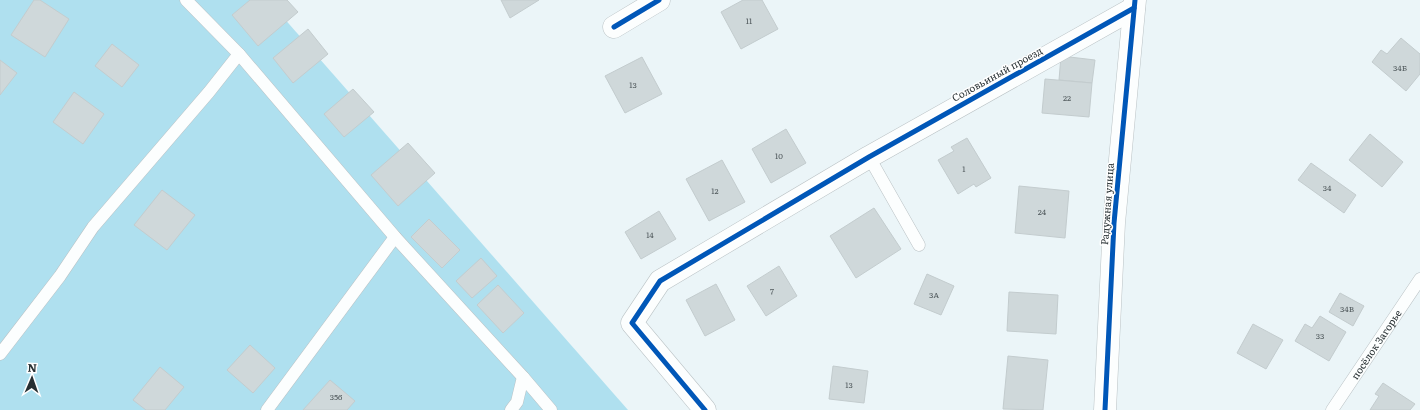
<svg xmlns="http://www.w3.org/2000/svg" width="1420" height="410" viewBox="0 0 1420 410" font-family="Literata,serif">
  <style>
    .green { fill: #afe0ef }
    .building { fill: #cfd8da; stroke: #c3ccce }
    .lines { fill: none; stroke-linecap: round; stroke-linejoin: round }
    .service-casing { stroke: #bac2c5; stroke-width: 13 }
    .minor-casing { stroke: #bac2c5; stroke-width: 23 }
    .service { stroke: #fcfefe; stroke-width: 12 }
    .minor { stroke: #fcfefe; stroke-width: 22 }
    .cycleway-casing { stroke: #fff; stroke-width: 8 }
    .cycleway { stroke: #0057b8; stroke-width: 5 }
    .labels { text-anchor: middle; stroke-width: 3; stroke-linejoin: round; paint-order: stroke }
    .number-label { font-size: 8px; fill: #50595c }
    .street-label { font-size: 10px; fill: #262f32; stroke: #fff }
  </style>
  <rect width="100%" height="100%" fill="#ebf5f8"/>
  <path class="green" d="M0 0H268L628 410H0Z"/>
  <g class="building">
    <path d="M34 0H40L69 19 45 57 11 35Z"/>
    <path d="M250 0H287L298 12 258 46 232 15Z"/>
    <path d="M501 0H539L510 18Z"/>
    <path d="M743 0H762L778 29 741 49 721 12Z"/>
    <path d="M308 29 328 54 293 83 273 58Z"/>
    <path d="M1401 38 1420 54V74L1406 91 1372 62 1381 50 1387 54Z"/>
    <path d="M112 44 139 65 122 87 95 66Z"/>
    <path d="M1061 56 1095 60 1092 83 1059 80Z"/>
    <path d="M642 57 662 94 625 113 605 76Z"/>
    <path d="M0 60 17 73 0 95Z"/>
    <path d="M1045 79 1092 83 1089 117 1042 113Z"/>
    <path d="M353 89 374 112 344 137 324 114Z"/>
    <path d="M74 92 104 114 83 144 53 122Z"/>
    <path d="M786 129 806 163 771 183 752 149Z"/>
    <path d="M1370 134 1403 162 1382 187 1349 160Z"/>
    <path d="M967 138 991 178 976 187 974 184 958 194 938 160 954 151 951 147Z"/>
    <path d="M408 143 435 173 398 206 371 175Z"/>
    <path d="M722 160 745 202 709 221 686 179Z"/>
    <path d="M1311 163 1356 195 1344 213 1298 180Z"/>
    <path d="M1019 186 1069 191 1065 238 1015 233Z"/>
    <path d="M162 190 195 215 167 250 134 225Z"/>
    <path d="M874 208 901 249 856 278 830 236Z"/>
    <path d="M659 211 676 239 641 259 625 232Z"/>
    <path d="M429 219 460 250 442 268 411 237Z"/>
    <path d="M481 258 497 276 472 298 456 281Z"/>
    <path d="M779 266 797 296 766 316 747 286Z"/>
    <path d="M927 274 954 286 941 315 914 304Z"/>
    <path d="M716 284 735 320 705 336 686 300Z"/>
    <path d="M498 285 524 313 503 333 477 305Z"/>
    <path d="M1009 292 1058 295 1056 334 1007 331Z"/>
    <path d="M1340 293 1364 306 1353 326 1329 312Z"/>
    <path d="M1320 316 1346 332 1329 361 1295 341 1305 324 1312 328Z"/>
    <path d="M1253 324 1283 340 1266 369 1237 353Z"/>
    <path d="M250 345 275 368 253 393 227 370Z"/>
    <path d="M1008 356 1048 360 1043 410 1003 409Z"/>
    <path d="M833 366 868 371 864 403 829 399Z"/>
    <path d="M160 367 184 387 165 410H146L133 400Z"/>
    <path d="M330 380 355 401 347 410H303Z"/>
    <path d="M1383 383 1415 404 1410 410H1370L1379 396 1375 394Z"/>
  </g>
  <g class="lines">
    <defs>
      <g id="service">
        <path d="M186 0 239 54 395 237 523 377 551 410"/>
        <path d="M869 157 919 245"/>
        <path d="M0 354 60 276 93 227 209 92 239 54"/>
        <path d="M267 410 395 237"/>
        <path d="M511 410 517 402 523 377"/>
        <path id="s1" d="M1332 410 1420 279"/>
      </g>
      <g id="minor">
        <path d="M614 27 659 0"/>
        <path d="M705 410 632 323 660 281 869 157 1134 8"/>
        <path d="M1105 410 1114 223 1135 0"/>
      </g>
    </defs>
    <use href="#service" class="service-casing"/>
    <use href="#minor" class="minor-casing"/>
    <use href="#service" class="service"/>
    <use href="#minor" class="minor"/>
    <defs>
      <g id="cycleway">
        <path d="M614 27 659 0"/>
        <path d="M705 410 632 323 660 281 869 157 1134 8"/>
        <path d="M1105 410 1114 223 1135 0"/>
      </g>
    </defs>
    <use href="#cycleway" class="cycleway-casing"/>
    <use href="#cycleway" class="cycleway"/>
  </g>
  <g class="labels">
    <g class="number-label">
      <text x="749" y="24">11</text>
      <text x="1400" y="71">34Б</text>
      <text x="633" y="88">13</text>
      <text x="1067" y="101">22</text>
      <text x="779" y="159">10</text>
      <text x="964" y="172">1</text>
      <text x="1327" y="191">34</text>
      <text x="715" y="194">12</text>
      <text x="1042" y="215">24</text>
      <text x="650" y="238">14</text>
      <text x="772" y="294">7</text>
      <text x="934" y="298">3А</text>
      <text x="1347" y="312">34В</text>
      <text x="1320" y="339">33</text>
      <text x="849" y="388">13</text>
      <text x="336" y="400">356</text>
    </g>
    <g class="street-label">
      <text transform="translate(997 74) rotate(-29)" y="4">Соловьиный проезд</text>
      <text transform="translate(1107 204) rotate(-86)" y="4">Радужная улица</text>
      <text dy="4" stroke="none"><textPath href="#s1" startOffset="79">посёлок Загорье</textPath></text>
    </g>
  </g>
  <g transform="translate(32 378) rotate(2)" stroke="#ffffff" stroke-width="3" paint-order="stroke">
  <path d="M0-3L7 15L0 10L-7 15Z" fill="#262f32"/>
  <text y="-6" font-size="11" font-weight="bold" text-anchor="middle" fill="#262f32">N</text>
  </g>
</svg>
